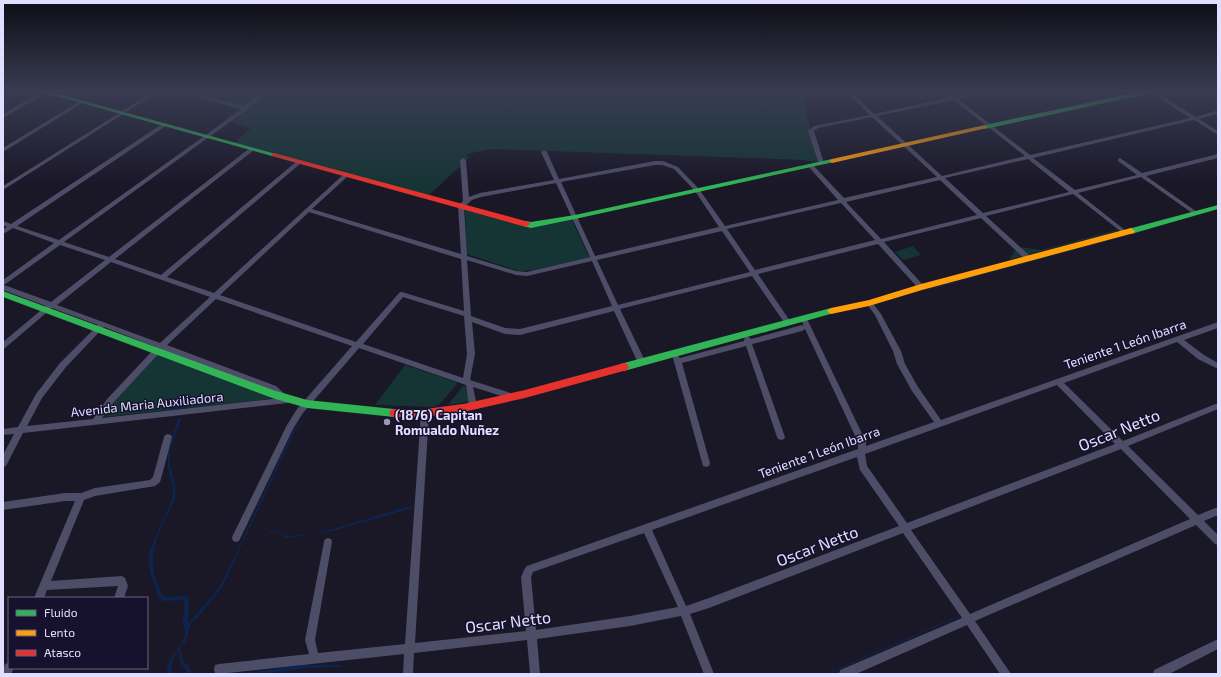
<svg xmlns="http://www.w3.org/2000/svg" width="1221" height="677" viewBox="0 0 1221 677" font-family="'Exo 2',sans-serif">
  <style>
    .green { fill: #153434 }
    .water { fill: #0d254e }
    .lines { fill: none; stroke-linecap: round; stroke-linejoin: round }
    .stream { stroke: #0d254e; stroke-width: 2 }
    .street { fill: #4e4d67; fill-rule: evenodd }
    .fast { fill: #30b455; fill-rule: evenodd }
    .slow { fill: #ff9f0a; fill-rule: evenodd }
    .jam { fill: #e5322d; fill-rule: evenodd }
    .poi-dot { fill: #9b98b3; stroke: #16112d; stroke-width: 1.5 }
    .labels { text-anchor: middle; stroke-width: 3; stroke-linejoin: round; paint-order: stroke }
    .street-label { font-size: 13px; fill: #e1deff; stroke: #16112d }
    .poi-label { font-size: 13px; font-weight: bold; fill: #e1deff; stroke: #16112d; text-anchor: start }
    .near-street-label { font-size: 16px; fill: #e1deff; stroke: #16112d }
  </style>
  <rect width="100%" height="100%" fill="#1a1727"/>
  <g class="green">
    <path d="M212 90H801L818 161 813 162 804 160 493 149 476 152 465 155 470 157 425 199 232 145 251 128 225 120 238 109 201 99Z"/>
    <path d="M465 210 535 227 572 220 589 257 534 270 519 271 466 254Z"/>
    <path d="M1116 230 1118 231 1009 260C1012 256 1014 250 1019 247L1042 250Z"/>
    <path d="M913 246 921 255 903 260 895 252Z"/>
    <path d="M157 355 269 397 270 399 104 417 115 401Z"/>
    <path d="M405 365 456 382 457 384 440 404 433 407 375 405Z"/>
    <path d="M465 386 469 399 468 402 448 405 462 387Z"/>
  </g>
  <g class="water">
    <path d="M1218 211 931 289 930 288Z"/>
    <path d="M310 410H311L295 431 245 538H258L275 530 287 536 310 534 333 529 403 508 412 506V508L333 531 286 538 279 533 274 532 258 538 244 539 225 582 214 598 197 618 191 622 186 641 180 647 183 662 188 665 192 674H189L180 662 179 650C173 657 170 665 172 674H167C166 659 178 652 183 640 187 631 183 626 183 619 183 611 186 607 183 600L163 601 159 598 151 575 148 560 150 550 172 499 173 488 168 467V452L178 419 182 418C177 432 168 448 170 463 171 476 178 486 175 499 164 523 148 548 154 574 156 581 159 588 162 595L166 597 187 596 189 600 188 623 212 597 223 581 293 431Z"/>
    <path d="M958 616 959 617 828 674H825Z"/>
    <path d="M303 665H341L340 667 306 668 264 674H237Z"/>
  </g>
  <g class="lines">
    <path class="stream" d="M171 408 185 407"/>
    <g class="street">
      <path d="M45 90H51L3 118V114Z"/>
      <path d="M156 90H161L3 190V186Z"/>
      <path d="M171 90H179L244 106 264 90H269L245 111 64 242 109 257 250 148H254V150L115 259 161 275 297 161H301V163L167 277 214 293 344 174H348V176L312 209 461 254 458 206 463 201 460 160 463 158 466 160 469 197 480 193 554 180 541 152 544 150 547 152 559 179 655 161H663L678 167 699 189 725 226 838 200 808 166V164H812L844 198 937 177 872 117 818 128 814 131 824 163 823 164H819L808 131 814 126 870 115 844 90H849L874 114 948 98 939 90H944L953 97 990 90H999L958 99 1030 155 1190 118 1147 90H1152L1196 117 1218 110V114L1199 119 1218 131V135L1194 120 1033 158 1075 190 1137 175 1118 161V159L1120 158 1142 173 1218 154V158L1146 176 1197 212 1198 213 1195 215 1141 177 1078 193 1126 231 1127 232 1124 234 1073 194 986 216 1030 256 1031 258 1028 260H1026L981 218 884 242 923 285 924 287 923 289H919L878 244 758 274 790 321 791 323 790 325H786L752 276 620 309 646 363 645 365H639L638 363 614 311 520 335 505 334 472 322 475 354 470 380 517 395 518 397 517 399 514 400 473 387 477 406 476 408 473 409 470 408 469 406 466 385 359 348 303 413 293 429 239 541 236 542 233 541 232 538 233 535 287 425 297 409 352 346 216 299 167 345 276 386 287 396 286 398H296L297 400 296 402 23 433 6 466 3 467V455L14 434 3 435V429L18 427 36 394 60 363 98 325 52 308 5 348 3 349V342L46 306 3 290V280L54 243 13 228 3 234V229L7 227 3 225V221L11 224 162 124H166V126L17 226 59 240 242 109ZM954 100 1025 156 942 176 877 116ZM1028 159 1069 192 983 213 945 178ZM655 165H662L674 169 695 191 719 227 595 256 561 182ZM940 180 977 215 881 239 846 202ZM556 183 590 257 527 272 516 271 467 256 464 207 472 200 481 197ZM841 203 875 240 755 270 727 229ZM309 212 461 259 464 311 402 292H400L356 342 220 295ZM722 231 750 272 618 305 597 260ZM60 245 105 260 51 302 4 285ZM467 260 516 275 527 276 592 261 612 306 520 329 505 328 471 316ZM111 262 210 297 160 343 57 305ZM403 297 464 316 467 354 463 378 363 344ZM104 327 156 347 108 398 93 419 27 426 42 398 66 367ZM162 350 270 390 281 398 102 418 114 402Z"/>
      <path d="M1201 90H1206L1218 97V100Z"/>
      <path d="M80 101 84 102 3 152V148Z"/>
      <path d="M867 301H871L881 314 901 351 905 364 918 387 941 420 1218 322V328L1184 340 1204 355 1218 363V369L1198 359 1177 342 1064 383 1123 441 1218 403V409L1128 446 1198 515 1218 507V515L1204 521 1218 535V545L1215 544 1196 525 975 621 1011 674H1000L967 625 856 674H839L840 670 962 618 903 533 709 608 690 614 714 674H704L681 616 630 626 537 639 540 674H530L527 640 414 653 413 674H403L404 654 219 674 215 673 214 669 215 665 219 664 309 654 305 640 324 542 325 539 328 538 331 539 332 542 315 640 318 653 405 644 421 413 422 411 425 410 428 411 429 413 415 643 526 631 521 577 525 568 527 566 858 449V442L805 329 802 331 752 344 785 437 784 439 781 440 778 439 777 437 746 346 682 363 710 463 709 466 706 467 703 466 673 358 674 356 677 355 680 358 744 341 745 337H749L751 339 802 325 804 326 801 319 804 316 807 319 866 442V446L934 422 912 391 897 364 893 351 875 315 866 303ZM1057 385 1115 444 907 523 867 466 865 454ZM1121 449 1190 519 970 614 911 530ZM857 457 860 470 899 526 709 598 686 606 652 530ZM644 533 678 607 630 616 536 630 531 577 533 572Z"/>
      <path d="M168 434 171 435 172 437 161 479 160 482 155 486 95 496 84 500 51 581 122 576 125 578 128 586 124 598H114L118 586 47 590 44 598H34L75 501H65L3 510V502L65 493H81L95 488 150 480 153 477 164 437 165 435Z"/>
      <path d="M1218 639V649L1169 674H1153L1154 670Z"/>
      <path d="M9 663V668H14L11 674H3V669L5 664Z"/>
    </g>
    <g class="fast">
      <path d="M34 90H44L276 154 277 155 276 156H272Z"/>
      <path d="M1147 90 1154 91 1151 93 985 129 982 127 985 125Z"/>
      <path d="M832 159 834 160V162L575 219 531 228 523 226 522 224 526 221 531 222 575 215Z"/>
      <path d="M1218 205V209L1131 234 1127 231 1128 229Z"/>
      <path d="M3 291 273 390 307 400 394 409 397 410 399 413 397 416 394 417 307 408 272 398 3 297Z"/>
      <path d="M831 308 835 311 834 313 624 371 621 370 619 367 621 364 624 363Z"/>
    </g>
    <g class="slow">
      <path d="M985 125 987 126V128L832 163 829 161 832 159Z"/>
      <path d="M1131 228 1135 231 1134 233 922 290 869 306 831 314 827 311 831 308 869 300 921 284Z"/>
    </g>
    <g class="jam">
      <path d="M274 153 529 222 530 224 526 227 272 156V154Z"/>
      <path d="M624 363 627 364 629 367 627 370 525 398 463 412 425 417H394L391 416 389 413 391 410 394 409H425L463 404 525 390Z"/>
    </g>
  </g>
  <linearGradient id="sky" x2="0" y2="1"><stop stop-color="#0e0d15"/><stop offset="0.49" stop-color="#383c52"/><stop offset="1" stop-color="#383c52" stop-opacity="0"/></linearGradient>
  <rect width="1221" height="185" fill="url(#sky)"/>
  <circle class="poi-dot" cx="387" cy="422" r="4"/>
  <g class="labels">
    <g class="street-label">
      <text transform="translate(1125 344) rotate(-19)" y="5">Teniente 1 León Ibarra</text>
      <text transform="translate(147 404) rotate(-6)" y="5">Avenida Maria Auxiliadora</text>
      <text transform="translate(819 452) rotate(-20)" y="5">Teniente 1 León Ibarra</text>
    </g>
    <g class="poi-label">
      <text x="395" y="420">(1876) Capitan<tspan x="395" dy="15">Romualdo Nuñez</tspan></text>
    </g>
    <g class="near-street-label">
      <text transform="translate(1119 430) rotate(-22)" y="6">Oscar Netto</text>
      <text transform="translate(817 546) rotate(-21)" y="6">Oscar Netto</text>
      <text transform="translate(508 622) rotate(-7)" y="6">Oscar Netto</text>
    </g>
  </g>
  <rect width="1221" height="677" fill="none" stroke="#e1deff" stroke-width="8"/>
  <rect x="8" y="597" width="140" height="72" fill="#16112d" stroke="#676381"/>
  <rect x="16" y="610" width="20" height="6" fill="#30b455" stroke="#676381"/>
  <text x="44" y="617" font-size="12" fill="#e1deff">Fluido</text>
  <rect x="16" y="630" width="20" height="6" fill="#ff9f0a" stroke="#676381"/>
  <text x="44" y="637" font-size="12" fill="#e1deff">Lento</text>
  <rect x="16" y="650" width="20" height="6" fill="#e5322d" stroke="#676381"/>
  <text x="44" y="657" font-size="12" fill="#e1deff">Atasco</text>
</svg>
